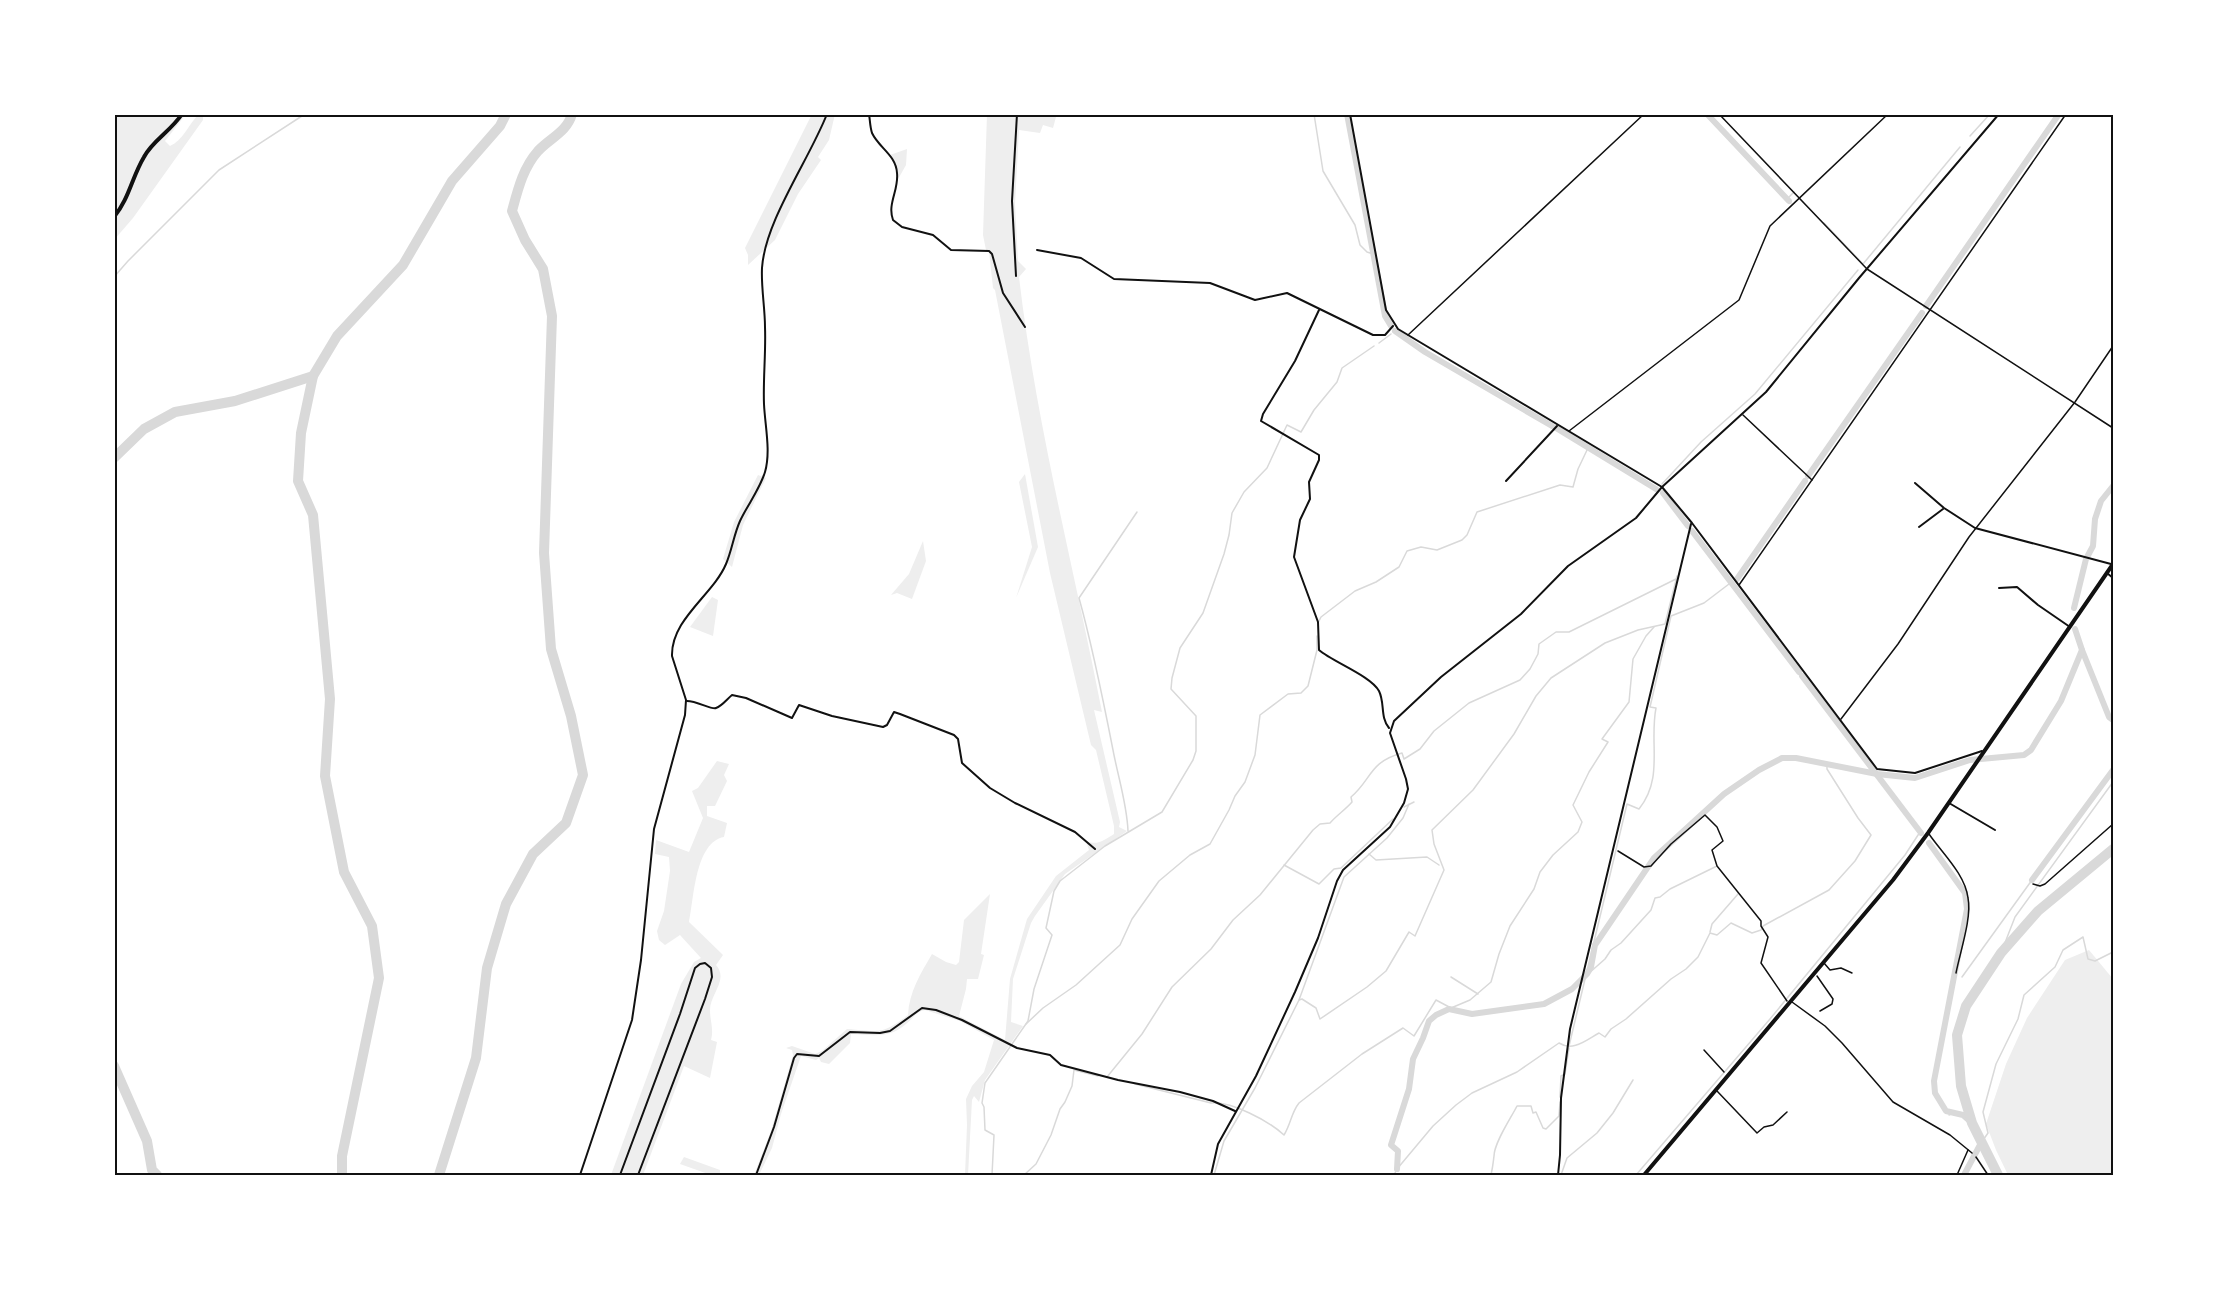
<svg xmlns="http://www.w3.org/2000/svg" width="2227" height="1289" viewBox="0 0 2227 1289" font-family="'DejaVu Sans',sans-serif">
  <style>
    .green { fill: #eee }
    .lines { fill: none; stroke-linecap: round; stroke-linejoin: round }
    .stream { stroke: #d9d9d9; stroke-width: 1.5 }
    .canal { stroke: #d9d9d9; stroke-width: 6 }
    .river { stroke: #d9d9d9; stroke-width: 10 }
    .path { stroke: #111; stroke-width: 1.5 }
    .service { stroke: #111; stroke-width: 1.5 }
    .minor { stroke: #111; stroke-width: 2 }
    .primary { stroke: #111; stroke-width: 4 }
    .neatline { fill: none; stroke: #111; stroke-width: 2 }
  </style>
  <rect width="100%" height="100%" fill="#fff"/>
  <g class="green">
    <path d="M114 114H186L165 141 170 146C183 140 188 126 197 116L203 115V120L133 218 114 240Z"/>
    <path d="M812 114H835L829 140 818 157 821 160 798 194 775 240 748 265V255L745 248Z"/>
    <path d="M987 114H1048L1056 117 1053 128 1043 125 1040 133 1019 130 1015 204 1018 261 1026 269 1019 277C1036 424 1074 568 1102 712L1094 710 1120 822 1119 827 1127 831 1065 874 1035 916 1031 923 1013 979 1011 1022 1023 1026 985 1080 979 1102 974 1096 972 1100 968 1175H965L967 1125 966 1099 972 1086 984 1072 994 1040 960 1021 925 1010C915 1012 913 1019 906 1024 890 1039 872 1035 851 1034L850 1043 829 1064 821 1062 819 1058 816 1060 801 1056 781 1114 772 1148 759 1175H754L771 1131 793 1055 792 1050 786 1048 792 1046 815 1054 822 1051 847 1029C878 1031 881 1036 908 1015 909 992 921 973 932 954L946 962 956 965 959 962 964 920 990 894 981 954 984 955 978 979H967L966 989 959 1016 1005 1040 1010 979 1027 919 1056 876 1089 850 1086 841C1098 846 1104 840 1114 834V826L1096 750 1091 745 1050 573 995 290 993 288 989 251 986 250 983 235Z"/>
    <path d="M907 149 906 165 897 181V171L890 155Z"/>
    <path d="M1025 474 1038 547 1016 598 1032 547 1019 482Z"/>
    <path d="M758 475 766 478 743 525 732 567 723 559 734 522Z"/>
    <path d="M923 541 926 561 912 599 897 593 891 595 909 574Z"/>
    <path d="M712 597 718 600 713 636 690 627Z"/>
    <path d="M717 761 729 764 724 775 727 781 715 806H707V816L727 823 724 837C695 842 694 899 689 922L723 955 716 965C729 980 710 994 710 1010 710 1021 714 1029 711 1040L717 1042 710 1078 684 1066 643 1175H611L681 984 694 962 701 958 680 935 665 945 659 940 657 931 664 911 670 871 669 857 655 854 656 840 689 852 703 818 692 791 698 788Z"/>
    <path d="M2089 950 2113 979V1175H2008L1996 1150 1986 1124 2006 1064 2027 1018 2065 960Z"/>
    <path d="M684 1157 720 1170V1175H711L680 1164Z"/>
  </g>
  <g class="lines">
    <g class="stream">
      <path d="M1314 114 1323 171 1355 225 1360 245 1367 252 1373 254"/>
      <path d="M1970 136 1990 114"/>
      <path d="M1789 201 1791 203"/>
      <path d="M1788 202 1786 200 1794 192"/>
      <path d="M1824 223 1863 264 1960 147"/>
      <path d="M114 277 128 261 219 170 305 114"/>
      <path d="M1379 343 1391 334"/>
      <path d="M1662 484 1701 442 1755 394 1858 270"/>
      <path d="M1318 623 1321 617 1355 591 1376 582 1399 567 1407 551 1421 547 1437 550 1462 540 1467 535 1477 512 1560 485 1573 487 1578 469 1588 448"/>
      <path d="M1404 807 1414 802"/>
      <path d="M1128 831C1127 804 1118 777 1113 750 1103 699 1093 648 1079 598L1137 512"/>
      <path d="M1369 854 1376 860 1427 857 1439 865"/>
      <path d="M1284 865 1319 884 1334 869 1341 868 1393 819"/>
      <path d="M1710 932 1712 924 1738 894"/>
      <path d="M2001 953 2015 917 2113 782"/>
      <path d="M1588 974 1605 959 1611 950 1621 943 1651 910 1655 898 1660 897 1670 889 1717 866"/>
      <path d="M1451 977 1478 994"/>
      <path d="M1962 977 2032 880"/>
      <path d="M1299 1000 1302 999 1316 1008 1320 1019 1367 987 1386 971 1409 932 1415 936 1444 870 1434 844 1432 830 1473 790 1514 734 1536 696 1551 678 1605 643 1638 630 1665 624 1677 576"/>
      <path d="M1026 1024 1043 1008 1076 985 1120 945 1132 919 1159 881 1190 855 1210 844 1229 810 1235 796 1245 782 1255 755 1260 715 1288 694 1301 693 1308 686 1317 650V636"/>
      <path d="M1569 1046 1627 804 1639 809C1664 778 1649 743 1656 708L1650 707 1671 616 1704 603 1729 584"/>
      <path d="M1107 1077 1142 1034 1172 987 1211 949 1233 920 1260 895 1313 830 1320 824 1330 823C1337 815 1345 810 1352 802L1351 797C1372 779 1369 762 1402 753L1404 759 1420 749 1434 731 1469 703 1520 680 1530 669 1538 654 1539 644 1556 632H1569L1676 579"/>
      <path d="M1135 1084 1211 1103C1231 1101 1269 1121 1284 1135 1291 1124 1291 1113 1299 1103L1362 1054 1403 1028 1414 1036 1436 1000 1451 1008 1470 1000 1491 982 1499 954 1510 926 1534 889 1540 872 1553 855 1578 832 1582 822 1573 805 1589 772 1608 742 1602 739 1629 702 1633 659 1646 636 1654 627"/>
      <path d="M1560 1097 1561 1076 1565 1074 1569 1048"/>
      <path d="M1949 1115 1951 1114"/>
      <path d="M1981 1143 1988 1133 1983 1112 1996 1064 2018 1019 2024 995 2055 967 2063 950 2083 937 2088 959 2095 961 2113 952"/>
      <path d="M992 1175 994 1135 985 1130 984 1107 982 1103 985 1083 1028 1021 1034 989 1052 935 1046 928 1054 891 1060 881 1105 846 1162 812 1193 760 1196 751V716L1171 689 1172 678 1180 648 1203 613 1224 554 1229 535 1232 513 1244 492 1267 468 1287 425 1301 432 1314 410 1337 382 1342 368 1374 346"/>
      <path d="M1024 1175 1036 1164 1051 1135 1060 1109 1065 1102 1072 1086 1074 1070 1098 1076"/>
      <path d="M1214 1175 1224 1141 1255 1088 1299 1000 1344 877 1387 838 1403 818 1409 804"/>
      <path d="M1394 1175 1397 1169 1433 1126 1456 1105 1472 1093 1517 1072 1559 1043C1573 1052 1586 1040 1599 1033L1605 1037 1611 1029 1626 1019 1671 979 1686 969 1698 957 1710 933 1717 935 1731 923 1752 933 1761 930 1763 926 1829 890 1855 861 1871 835 1858 818 1827 769V764"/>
      <path d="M1491 1175C1493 1166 1493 1164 1494 1156 1494 1143 1511 1118 1517 1106H1531L1533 1113 1536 1112 1543 1128 1546 1129 1559 1116 1560 1102"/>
      <path d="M1561 1175 1567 1158 1597 1133 1613 1113 1633 1080"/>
      <path d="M1636 1175 1770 1019 1905 855 1920 832"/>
    </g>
    <g class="canal">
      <path d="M1347 114 1385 316 1391 326"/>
      <path d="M1707 114 1789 201"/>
      <path d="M1926 306 2059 114"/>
      <path d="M1395 331 1425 352 1552 426"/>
      <path d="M1556 428 1656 489"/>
      <path d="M1808 476 1922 313"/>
      <path d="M1663 493 1688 526"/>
      <path d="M1692 531 1799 672"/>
      <path d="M1737 579 1805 481"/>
      <path d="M2074 608 2086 559 2093 546 2095 519 2101 501 2113 486"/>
      <path d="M2082 650 2109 717 2113 720"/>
      <path d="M1802 676 1921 833"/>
      <path d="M1929 843 1965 893 1967 909 1934 1081 1935 1093 1946 1111 1963 1115 1972 1123"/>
      <path d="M2032 880 2113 770"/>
      <path d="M1397 1169 1398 1151 1391 1145 1409 1089 1413 1059 1423 1038 1429 1021 1436 1015 1449 1009 1472 1014 1544 1004 1572 989 1587 974 1591 967 1595 945 1654 858 1724 794 1759 770 1782 758H1796L1877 774 1915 778 1970 760 2024 755 2031 750 2061 701 2082 650 2075 629"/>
      <path d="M1964 1175 1981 1143"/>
    </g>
    <g class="river">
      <path d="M114 458 144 429 175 412 235 401 313 376"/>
      <path d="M114 1066 147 1141 152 1170 157 1175"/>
      <path d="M342 1175V1156L379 978 372 926 344 872 325 776 330 699 313 515 298 481 301 433 313 376 337 336 403 265 452 181 500 126 506 114"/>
      <path d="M439 1175 476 1058 487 968 506 904 533 854 566 823 583 775 571 716 551 649 544 553 552 316 543 269 525 240 512 211C518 189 523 168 538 151 550 138 567 132 572 114"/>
      <path d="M1998 1175 1972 1123 1961 1086 1957 1035 1966 1006 2001 953 2038 911 2113 849"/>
    </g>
    <g class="path">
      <path d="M1618 851 1644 867 1651 866 1671 844 1705 815 1717 827 1723 841 1712 850 1717 866 1761 921V926L1768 937 1761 963 1787 1001"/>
      <path d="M1817 976 1833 999 1832 1004 1820 1011"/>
      <path d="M1704 1050 1724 1072"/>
    </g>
    <g class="service">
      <path d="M1719 114 1867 269 2113 428"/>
      <path d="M1408 335 1644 114"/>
      <path d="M1743 415 1812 480"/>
      <path d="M1569 431 1739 300 1770 226 1888 114"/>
      <path d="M1739 585 2066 114"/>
      <path d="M1841 719 1898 644 1969 537 2075 402 2113 346"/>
      <path d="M1929 834C1942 853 1965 874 1968 898 1972 918 1960 952 1956 973"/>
      <path d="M2033 884 2040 886 2045 884 2113 824"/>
      <path d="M1824 963 1830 970 1841 968 1852 973"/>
      <path d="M1792 1002 1825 1026 1842 1043 1893 1102 1950 1135 1972 1153"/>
      <path d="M1717 1091 1757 1133 1764 1127 1773 1125 1787 1112"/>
      <path d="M1976 1157 1988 1175"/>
      <path d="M1957 1175 1968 1150"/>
    </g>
    <g class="minor">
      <path d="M869 114C870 120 870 127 872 133 879 148 896 155 897 173 899 190 887 204 893 220L902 227 933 235 951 250 989 251 992 254 1003 293 1025 327"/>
      <path d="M1350 114 1386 310 1398 329 1662 487 1692 523 1877 769 1915 773 1982 751"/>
      <path d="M1037 250 1081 258 1114 279 1210 283 1255 300 1287 293 1373 335H1385L1393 326"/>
      <path d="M1016 276 1012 201 1017 114"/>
      <path d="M1319 310 1295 361 1263 414 1261 421 1319 455V460L1309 482 1310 499 1300 520 1294 557 1318 622 1319 650C1333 662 1371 676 1379 691 1385 703 1380 717 1389 728"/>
      <path d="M1506 481 1557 426"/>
      <path d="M1915 483 1944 508 1975 528 2111 564"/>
      <path d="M1919 527 1943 509"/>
      <path d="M2107 573 2113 578"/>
      <path d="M1999 588 2017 587 2038 605 2070 627"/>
      <path d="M687 701C697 701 712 710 716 708 722 706 727 699 732 695L746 698 792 718 799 705 832 716 883 727 887 725 894 712 900 714 954 735 958 739 962 763 990 788 1015 803 1075 832 1095 849"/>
      <path d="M1949 803 1995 830"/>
      <path d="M580 1175 632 1020 641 960 654 829 685 715 686 700 672 656C671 619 713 595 726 564 732 550 734 534 740 521 748 504 760 489 765 472 771 451 765 426 764 404 763 379 766 353 765 327 765 308 761 287 762 268 765 221 809 160 827 114"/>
      <path d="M620 1175 680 1014 695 968 700 964 705 963 711 968 712 977 705 999 638 1175"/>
      <path d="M756 1175 774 1127 794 1058 797 1054 819 1056 850 1032 880 1033 890 1031 922 1008 936 1010 962 1020 1017 1048 1050 1055 1061 1065 1118 1080 1180 1092 1213 1101 1235 1111"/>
      <path d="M1211 1175 1218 1144 1256 1076 1295 992 1318 938 1337 881 1343 870 1390 827 1404 803 1408 789 1406 779 1390 733 1394 721 1441 677 1521 614 1568 566 1636 518 1662 487 1766 392 1859 278 1999 114"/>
      <path d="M1558 1175 1560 1155 1561 1098 1570 1029 1691 524"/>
    </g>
    <g class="primary">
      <path d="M114 217C129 199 132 177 144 157 152 141 171 131 182 114"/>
      <path d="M1644 1175 1893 880 1928 833 2113 564"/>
    </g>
  </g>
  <rect width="2227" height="1289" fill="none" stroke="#ffffff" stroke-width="231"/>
  <rect x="116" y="116" width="1996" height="1058" class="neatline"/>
</svg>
